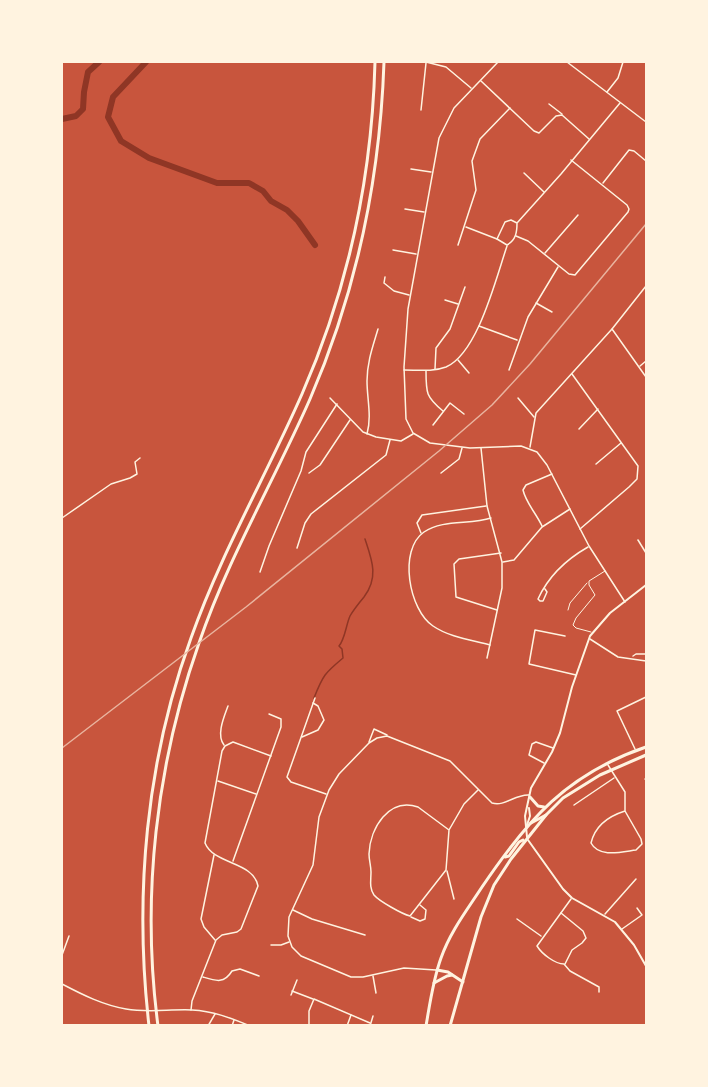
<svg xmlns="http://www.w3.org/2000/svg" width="708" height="1087" viewBox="0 0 708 1087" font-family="'Varela Round',sans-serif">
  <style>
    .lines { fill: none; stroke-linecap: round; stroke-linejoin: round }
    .stream { stroke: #8f3625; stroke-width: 1.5 }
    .river { stroke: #8f3625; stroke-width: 6 }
    .service { stroke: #fff3e0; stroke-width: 1 }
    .minor { stroke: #fff3e0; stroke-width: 1.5 }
    .tertiary { stroke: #fff3e0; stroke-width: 2 }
    .primary { stroke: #fff3e0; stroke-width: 2 }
    .trunk { stroke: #fff3e0; stroke-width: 3 }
    .motorway { stroke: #fff3e0; stroke-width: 3 }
    .rail { stroke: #e9b49f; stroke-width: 1.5 }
  </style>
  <rect width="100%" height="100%" fill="#c8553d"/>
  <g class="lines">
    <path class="stream" d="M314 698C323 675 325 673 343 658L342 649 339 646C345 639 346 625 350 616 354 609 359 603 364 597 379 577 372 560 365 539"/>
    <g class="river">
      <path d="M146 62 113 97 108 117 121 141 149 158 217 183H249L263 191 271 201 287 210 298 221 315 245"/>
      <path d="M62 119 76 116 83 109 84 92 88 72 99 62"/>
    </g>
    <g class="service">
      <path d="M568 610 570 603 587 583"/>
      <path d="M591 632 576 628 573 625 576 618 595 595 589 585V581L605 571"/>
    </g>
    <g class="minor">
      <path d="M426 62 446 67 471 88"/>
      <path d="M498 62 454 108 439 138 408 309 404 367 406 419 413 433 430 443 470 448 521 446 537 452 547 465 589 546 625 602"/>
      <path d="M567 62 646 122"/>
      <path d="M481 81 534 131 539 133 556 116 562 115 589 139"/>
      <path d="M607 92 618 78 623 62"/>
      <path d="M549 104 562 114"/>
      <path d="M421 110 426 63"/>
      <path d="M411 169 431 172"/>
      <path d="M524 173 544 192"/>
      <path d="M603 183 629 150 634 151 646 161"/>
      <path d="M405 209 424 212"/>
      <path d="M517 223 511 220 505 222 497 239 507 245C516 240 517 232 517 223L561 174 620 103"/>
      <path d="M466 227 497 239"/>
      <path d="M516 236 528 241 569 274 575 275 628 212 629 209 627 205 571 160"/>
      <path d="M458 245 476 190 472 161 480 139 510 108"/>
      <path d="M393 250 416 254"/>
      <path d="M545 253 578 215"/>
      <path d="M385 277 384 283 394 291 409 295"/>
      <path d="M445 300 458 304"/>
      <path d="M536 303 552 312"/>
      <path d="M479 326 517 340"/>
      <path d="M612 329 646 377"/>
      <path d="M458 360 469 373"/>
      <path d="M640 366 646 361"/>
      <path d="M435 369 436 348 450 329 465 287"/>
      <path d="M404 370C418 370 433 372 446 367 478 353 496 278 507 246"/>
      <path d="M509 370 528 317 558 267"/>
      <path d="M426 371C426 393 426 397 443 411"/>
      <path d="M572 374 638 466 637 479 629 487 580 529"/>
      <path d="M330 398 363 432 376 437 401 441 413 434"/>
      <path d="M518 398 534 417"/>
      <path d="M433 425 450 403 464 414"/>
      <path d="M579 429 598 409"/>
      <path d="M367 434C372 416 367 399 367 381 367 362 373 346 378 329"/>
      <path d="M530 447 536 413 612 329 646 286"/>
      <path d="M481 448 487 506 502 562V588L487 658"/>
      <path d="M596 464 621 443"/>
      <path d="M309 473 320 465 350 420"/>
      <path d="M441 473 459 459 462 448"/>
      <path d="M62 518 111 484 130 478 137 474 135 462 140 458"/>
      <path d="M542 526C536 513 526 503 523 490L526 485 552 474"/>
      <path d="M421 533 417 523 422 515 486 506"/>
      <path d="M638 540 646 553"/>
      <path d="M297 548 305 523 311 514 386 455 390 440"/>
      <path d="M503 562 514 560 542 527 570 509"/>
      <path d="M260 572 269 546 301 471 306 452 337 404"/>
      <path d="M545 589 547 592 543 601H540L538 599C548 577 567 559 588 547"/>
      <path d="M497 610 456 597 454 564 459 559 501 553"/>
      <path d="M565 636 535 630 529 664 576 675"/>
      <path d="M590 639 618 657 646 661"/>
      <path d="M490 645C471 640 449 637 433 626 409 610 398 550 424 532 443 519 470 525 491 518"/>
      <path d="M633 656 636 654H646"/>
      <path d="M315 698 287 777 291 782 326 794"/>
      <path d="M302 737 318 730 324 720 318 706 313 703"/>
      <path d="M369 742 374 729 387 735"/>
      <path d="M224 745C216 735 224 717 228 706"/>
      <path d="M635 749 617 711 646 697"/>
      <path d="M544 763 529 755 532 744 536 742 553 748"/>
      <path d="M608 765 625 792V811L641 839 642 844 636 850C621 852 599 858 591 843 595 826 609 816 625 811"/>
      <path d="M645 779 646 780"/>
      <path d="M218 781 256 794"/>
      <path d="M574 805 614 778"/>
      <path d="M449 830 418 807C389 797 370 828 369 854 369 860 371 866 371 872 371 880 369 888 374 895 379 901 402 914 410 916L446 870 449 830 464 804 478 790"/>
      <path d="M214 855 201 919 204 927 215 940"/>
      <path d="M233 861 281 727V719L269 714"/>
      <path d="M447 871 454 899"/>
      <path d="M571 899 537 946C542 954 555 964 564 964L570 971 599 987V992"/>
      <path d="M293 910 312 919 365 935"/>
      <path d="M561 913 583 931 586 938 582 943 572 950 565 964"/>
      <path d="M605 914 636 879"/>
      <path d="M411 917 420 921 425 919 426 910 420 905"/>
      <path d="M517 919 541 936"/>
      <path d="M622 929 642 915 637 908"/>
      <path d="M271 945H281L289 942"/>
      <path d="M62 955 69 936"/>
      <path d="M436 970 404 968 363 977H351L301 956 292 947 288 936 289 917 313 865 319 817 329 790 339 774 369 743 377 738 387 736 450 761 492 803C505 807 515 794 529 795"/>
      <path d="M373 976 376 993"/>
      <path d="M203 977C216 981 224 984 232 971L240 969 259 976"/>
      <path d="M62 984C83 995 103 1005 126 1009 148 1013 170 1009 192 1010 213 1011 231 1018 250 1026"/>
      <path d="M292 991 313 999"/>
      <path d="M291 995 297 980"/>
      <path d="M191 1010 192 1001 216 940 222 935 237 932 241 929 258 886C253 861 214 865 205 843L222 751 225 746 233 742 271 756"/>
      <path d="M208 1026 215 1014"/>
      <path d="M232 1026 234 1020"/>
      <path d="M309 1026V1011L314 999 370 1023"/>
      <path d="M347 1026 351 1015"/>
      <path d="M370 1026 373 1016"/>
    </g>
    <path class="tertiary" d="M528 840 563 889 572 898 615 922 634 945 646 966"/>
    <g class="primary">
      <path d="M527 825 530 816 529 808"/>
      <path d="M527 837 525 816 531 788 552 752 560 733 572 687 590 636 610 613 646 585"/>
    </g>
    <g class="trunk">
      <path d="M530 797 538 806 544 807"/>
      <path d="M531 823 546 815"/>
      <path d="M505 857 509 856 519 842 523 840"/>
      <path d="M437 970 448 972 463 982"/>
      <path d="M434 983 447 976 452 975"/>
      <path d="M426 1026C430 1003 433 980 441 958 450 932 467 910 482 887 528 819 567 774 646 747"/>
      <path d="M450 1026 481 917 494 885 511 859 546 815 563 798 600 775 646 755"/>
    </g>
    <g class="motorway">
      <path d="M149 1026C134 895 146 761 191 638 221 553 266 476 302 394 348 289 372 176 375 62"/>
      <path d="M158 1026C141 897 156 765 199 643 228 558 274 481 310 399 356 293 380 178 384 62"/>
    </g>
    <path class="rail" d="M62 748 246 607 439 451 492 405 530 364 646 224"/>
  </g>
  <rect width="708" height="1087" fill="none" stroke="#fff3e0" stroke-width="126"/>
</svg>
